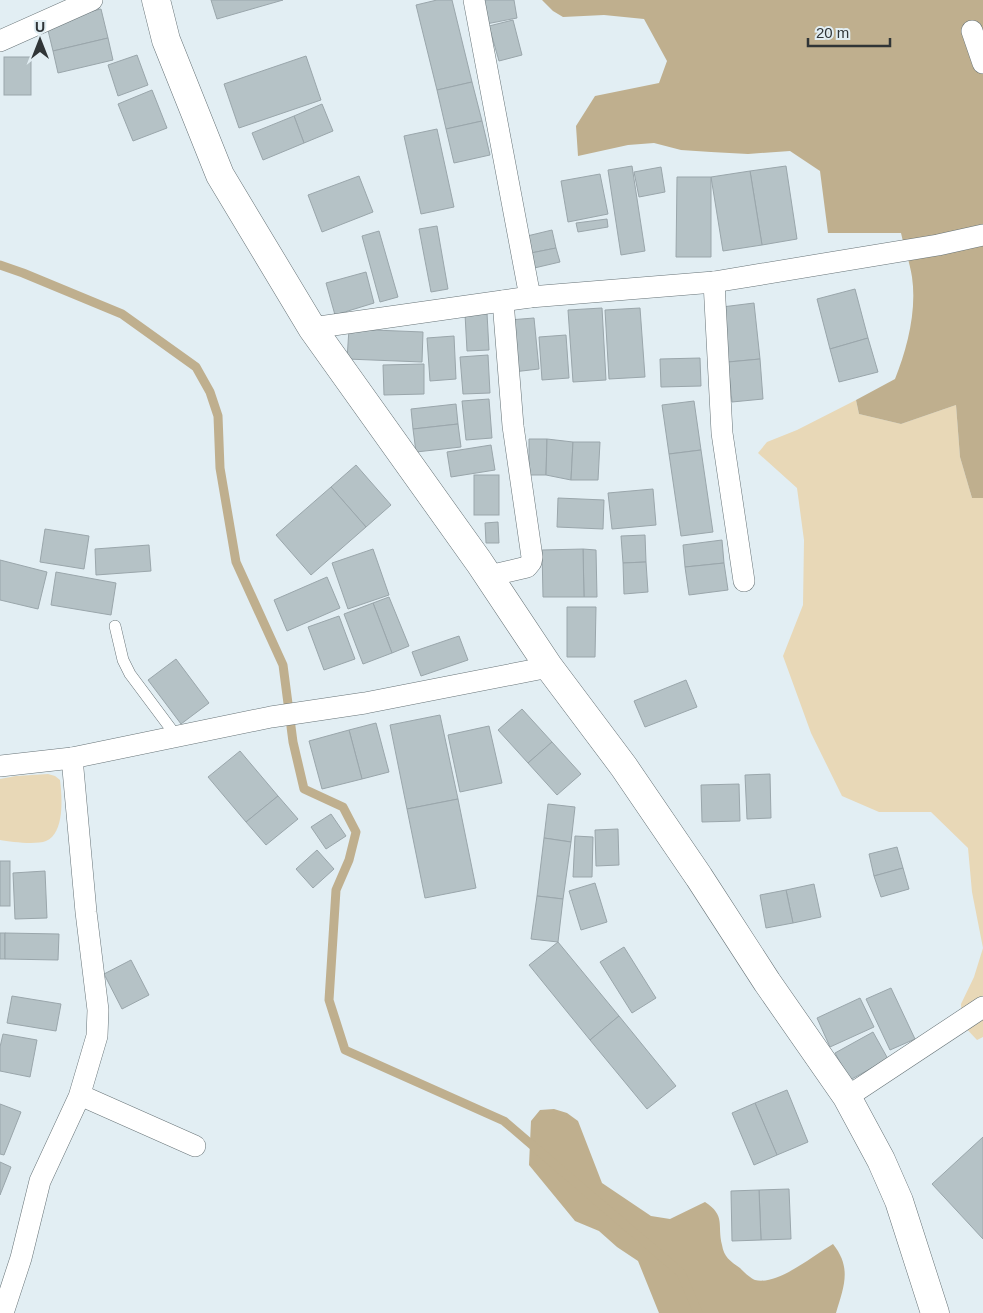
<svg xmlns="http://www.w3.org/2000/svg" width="983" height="1313" viewBox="0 0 983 1313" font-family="Arial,sans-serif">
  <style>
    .green { fill: #e8d8b7 }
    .forest { fill: #bfaf8e }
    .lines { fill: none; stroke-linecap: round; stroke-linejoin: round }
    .stream { stroke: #bfaf8e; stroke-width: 9 }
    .building { fill: #b5c2c6; stroke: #9aa6ab }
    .lane-casing { stroke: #677377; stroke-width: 12 }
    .street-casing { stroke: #677377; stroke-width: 22 }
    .secondary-casing { stroke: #677377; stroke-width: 29 }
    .lane { stroke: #fff; stroke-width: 11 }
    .street { stroke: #fff; stroke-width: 21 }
    .secondary { stroke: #fff; stroke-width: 28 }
  </style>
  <rect width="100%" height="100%" fill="#e2eef3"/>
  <g class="green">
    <path d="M856 400 859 414 901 424 956 405 960 457 972 498H983V1037L977 1040 962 1024 961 1004 974 977 983 948 972 892 968 848 931 812H879L842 796 811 733 783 656 803 605 804 540 797 488 758 453 767 442 797 430Z"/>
    <path d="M48 774 55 776 60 780C62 796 65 833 46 841 36 845 11 842 0 840V779L16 776Z"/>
  </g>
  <g class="forest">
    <path d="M542 0H983V498H972L960 457 956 405 901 424 859 414 856 400 895 379C907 349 917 311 912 277 910 263 904 247 901 233H828L820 171 790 151 748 154 711 152 681 150 654 143 628 145 578 156 576 126 595 96 659 83 667 61 644 19 604 15 563 17 553 11Z"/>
    <path d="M554 1109 567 1113 578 1121 602 1183 651 1216 670 1219 705 1202C726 1216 717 1224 722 1245 724 1257 730 1261 740 1268 744 1272 750 1278 755 1280 777 1286 814 1255 833 1244 852 1268 844 1286 836 1313H659L638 1261 617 1247 599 1231 575 1221 529 1165 531 1121 540 1110Z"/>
  </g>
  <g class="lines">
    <path class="stream" d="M0 265 23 273 122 314 196 367 210 392 218 416 220 468 236 562 283 665 293 742 304 789 343 807 356 832 349 860 336 890 329 1000 345 1050 504 1121 681 1273 698 1313"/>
  </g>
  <g class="building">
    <path d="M211 0H283L217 19Z"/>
    <path d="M437 0H452L472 82 437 90 416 5Z"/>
    <path d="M476 0H514L517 18 481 25Z"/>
    <path d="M101 9 108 38 53 51 46 22Z"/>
    <path d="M513 20 522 55 499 61 489 26Z"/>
    <path d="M108 38 113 60 58 73 53 51Z"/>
    <path d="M137 55 148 85 118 96 108 65Z"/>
    <path d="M306 56 321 100 239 128 224 84Z"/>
    <rect x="4" y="57" width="27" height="38"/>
    <path d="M472 82 482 121 446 129 437 90Z"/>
    <path d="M152 90 167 128 133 141 118 104Z"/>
    <path d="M322 104 333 131 304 143 294 116Z"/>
    <path d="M294 116 304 143 263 160 252 133Z"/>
    <path d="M482 121 490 155 454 163 446 129Z"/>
    <path d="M437 129 454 207 421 214 404 136Z"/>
    <path d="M632 166 645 251 621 255 608 170Z"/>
    <path d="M786 166 797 239 762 245 750 171Z"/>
    <path d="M661 167 665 192 639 197 634 172Z"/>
    <path d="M750 171 762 245 723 251 711 177Z"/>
    <path d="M600 174 608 214 568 222 561 181Z"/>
    <path d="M359 176 373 212 322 232 308 195Z"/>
    <path d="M677 177H711V257H676Z"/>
    <path d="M607 219 608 227 578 232 576 223Z"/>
    <path d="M437 226 448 289 431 292 419 229Z"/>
    <path d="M552 230 556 248 526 254 523 237Z"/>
    <path d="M379 231 398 297 380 302 362 236Z"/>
    <path d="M556 248 560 262 530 269 526 254Z"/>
    <path d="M366 272 374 303 335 315 326 283Z"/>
    <path d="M855 289 868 338 830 349 817 299Z"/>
    <path d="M754 303 760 359 728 362 722 307Z"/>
    <path d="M602 308 606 380 573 382 568 310Z"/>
    <path d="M640 308 645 377 609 379 605 310Z"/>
    <path d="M487 313 489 350 467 351 465 314Z"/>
    <path d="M534 318 539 369 513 372 509 320Z"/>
    <path d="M349 329 423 332 422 362 347 359Z"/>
    <path d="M566 335 569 378 542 380 539 337Z"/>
    <path d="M454 336 456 379 430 381 427 338Z"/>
    <path d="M868 338 878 372 839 382 830 349Z"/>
    <path d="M488 355 490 393 463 394 460 357Z"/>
    <path d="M700 358 701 386 661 387 660 359Z"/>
    <path d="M760 359 763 399 732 402 728 362Z"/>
    <path d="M424 364V394L384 395 383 365Z"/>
    <path d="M489 399 492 438 466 440 462 401Z"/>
    <path d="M694 401 701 450 669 454 662 405Z"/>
    <path d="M456 404 458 424 413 429 411 409Z"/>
    <path d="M458 424 461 447 416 452 413 429Z"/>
    <path d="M529 439H547L546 475H529Z"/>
    <path d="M547 439 573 442 571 480 546 475Z"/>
    <path d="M573 442H600L598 480H571Z"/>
    <path d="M491 445 495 470 451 477 447 452Z"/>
    <path d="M701 450 713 532 681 536 669 454Z"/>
    <path d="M356 465 391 505 366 527 331 487Z"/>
    <rect x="474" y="475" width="25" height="40"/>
    <path d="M331 487 366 527 311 575 276 535Z"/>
    <path d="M653 489 656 525 612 529 608 493Z"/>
    <path d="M558 498 604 500 603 529 557 527Z"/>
    <path d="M498 522 499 543H486L485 523Z"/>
    <path d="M45 529 89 536 84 569 40 562Z"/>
    <path d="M645 535 646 562 623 563 621 536Z"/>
    <path d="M722 540 724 563 685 567 683 545Z"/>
    <path d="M149 545 151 571 96 575 95 549Z"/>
    <path d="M373 549 389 595 348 609 332 563Z"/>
    <path d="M583 549 596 550 597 597H584Z"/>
    <path d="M583 549 584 597H543L542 550Z"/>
    <path d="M0 560 47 572 38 609 0 600Z"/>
    <path d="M646 562 648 592 624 594 623 563Z"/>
    <path d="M724 563 728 590 689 595 685 567Z"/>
    <path d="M56 572 116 583 111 615 51 605Z"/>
    <path d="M327 577 340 608 287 631 274 600Z"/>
    <path d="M389 597 409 646 392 653 373 603Z"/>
    <path d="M373 603 392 653 363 664 344 614Z"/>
    <path d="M567 607H596L595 657H567Z"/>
    <path d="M339 616 355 659 324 670 308 627Z"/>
    <path d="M459 636 468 660 421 676 412 652Z"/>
    <path d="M176 659 209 703 181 724 148 680Z"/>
    <path d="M686 680 697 707 645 727 634 701Z"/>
    <path d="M522 709 552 742 528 763 498 730Z"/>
    <path d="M440 715 458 799 407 809 390 725Z"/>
    <path d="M376 723 389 772 362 779 349 730Z"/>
    <path d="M489 726 502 783 460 792 448 735Z"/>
    <path d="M349 730 362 779 322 789 309 741Z"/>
    <path d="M552 742 581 774 557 795 528 763Z"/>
    <path d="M240 751 278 796 246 822 208 777Z"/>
    <path d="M770 774 771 818 747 819 745 775Z"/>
    <path d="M739 784 740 821 702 822 701 785Z"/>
    <path d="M278 796 298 819 266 845 246 822Z"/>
    <path d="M458 799 476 888 425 898 407 809Z"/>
    <path d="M548 804 575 807 571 842 544 838Z"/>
    <path d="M331 814 346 836 326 849 311 827Z"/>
    <path d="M618 829 619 865 596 866 595 830Z"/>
    <path d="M575 836 593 837 592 877H573Z"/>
    <path d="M544 838 571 842 563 899 537 896Z"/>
    <path d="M897 847 903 868 874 876 869 854Z"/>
    <path d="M317 850 334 869 313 888 296 869Z"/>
    <rect x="0" y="861" width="10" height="45"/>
    <path d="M903 868 909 889 881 897 874 876Z"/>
    <path d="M45 871 47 918 15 919 13 873Z"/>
    <path d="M595 883 607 922 581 930 569 891Z"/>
    <path d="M814 884 821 917 793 923 786 890Z"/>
    <path d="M786 890 793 923 766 928 760 895Z"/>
    <path d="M537 896 563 899 558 942 531 939Z"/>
    <rect x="0" y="933" width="5" height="26"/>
    <path d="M5 933 59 934 58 960 5 959Z"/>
    <path d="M558 942 619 1016 590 1040 529 965Z"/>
    <path d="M624 947 656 998 632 1013 600 962Z"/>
    <path d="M131 960 149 995 122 1009 104 974Z"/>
    <path d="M891 988 915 1039 890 1050 866 999Z"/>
    <path d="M12 996 61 1004 56 1031 7 1023Z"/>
    <path d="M860 998 874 1027 830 1047 817 1018Z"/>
    <path d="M619 1016 676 1086 647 1109 590 1040Z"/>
    <path d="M873 1032 888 1059 850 1080 835 1053Z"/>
    <path d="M3 1034 37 1040 30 1077 0 1071V1047Z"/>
    <path d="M787 1090 808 1142 777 1155 755 1103Z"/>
    <path d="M755 1103 777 1155 754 1165 732 1113Z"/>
    <path d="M0 1104 21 1112 4 1155 0 1154Z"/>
    <path d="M983 1137V1239L932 1184Z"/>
    <path d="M0 1162 11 1167 0 1195Z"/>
    <path d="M789 1189 791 1239 761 1240 759 1190Z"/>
    <path d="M759 1190 761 1240 732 1241 731 1191Z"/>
  </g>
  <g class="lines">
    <defs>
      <path id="lane" d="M115 626 123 660 130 674 177 737"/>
      <g id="street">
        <path d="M474 0 530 297"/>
        <path d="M972 31 983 63"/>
        <path d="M0 41 92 0"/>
        <path d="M714 282 722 433 744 581"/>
        <path d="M312 328 530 297 714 282 938 245 983 235"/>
        <path d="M489 576 527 567 531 562 532 557 513 426 503 301"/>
        <path d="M0 766 72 758 271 717 365 703 549 667"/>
        <path d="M80 1095 195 1146"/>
        <path d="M847 1097 983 1007"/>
        <path d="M3 1313 21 1258 40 1181 79 1097 97 1036 98 1010 86 912 72 758"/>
      </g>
      <path id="secondary" d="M156 0 166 40 220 175 312 328 479 562 549 667 624 767 699 877 767 982 847 1097 881 1160 899 1201 935 1313"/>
    </defs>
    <use href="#lane" class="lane-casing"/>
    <use href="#street" class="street-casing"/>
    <use href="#secondary" class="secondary-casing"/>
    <use href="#lane" class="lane"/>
    <use href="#street" class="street"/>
    <use href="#secondary" class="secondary"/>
  </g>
  <g transform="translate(40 40)" stroke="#e2eef3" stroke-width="4" paint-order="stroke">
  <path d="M0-4L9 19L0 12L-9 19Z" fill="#303537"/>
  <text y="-8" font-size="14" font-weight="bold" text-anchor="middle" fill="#303537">U</text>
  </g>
  <path d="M808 38v8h82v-8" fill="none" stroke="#303537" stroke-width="2.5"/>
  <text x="816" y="38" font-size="15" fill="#303537" stroke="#e2eef3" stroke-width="4" paint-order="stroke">20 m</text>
</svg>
